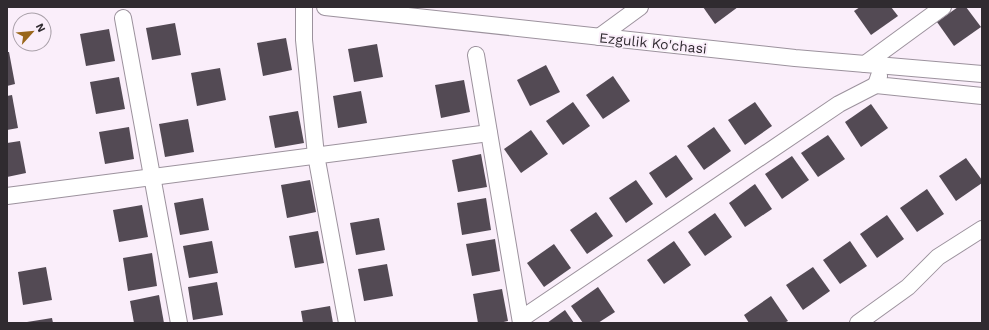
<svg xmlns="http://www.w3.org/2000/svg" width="989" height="330" viewBox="0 0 989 330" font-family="'Work Sans',sans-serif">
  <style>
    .building { fill: #534a54 }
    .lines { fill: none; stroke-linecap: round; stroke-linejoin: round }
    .minor-casing { stroke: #9c929d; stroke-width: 18 }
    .minor { stroke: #fff; stroke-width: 16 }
    .labels { text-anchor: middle; stroke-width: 4; stroke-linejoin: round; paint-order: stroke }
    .street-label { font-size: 14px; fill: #302b30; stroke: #faeefa }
  </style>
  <rect width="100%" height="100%" fill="#faeefa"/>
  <g class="building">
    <path d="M703 7H738L715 24Z"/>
    <path d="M860 7H891L898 16 871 35 854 11Z"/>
    <path d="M958 7H966L981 27 954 46 937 22Z"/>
    <path d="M175 23 181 55 152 60 146 28Z"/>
    <path d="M109 29 115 61 86 66 80 34Z"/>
    <path d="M286 38 292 70 263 76 257 43Z"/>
    <path d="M377 44 383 77 354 82 348 49Z"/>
    <path d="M7 52H9L15 84 7 86Z"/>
    <path d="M546 65 560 92 530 106 517 80Z"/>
    <path d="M220 68 226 100 197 106 191 73Z"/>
    <path d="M613 76 630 101 603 119 586 95Z"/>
    <path d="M119 77 125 109 96 114 90 82Z"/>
    <path d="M464 80 470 112 441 118 435 85Z"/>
    <path d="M361 91 367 123 338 128 333 96Z"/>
    <path d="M12 95 18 128 7 130V96Z"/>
    <path d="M573 102 590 126 563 145 546 121Z"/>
    <path d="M755 102 772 126 745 145 728 120Z"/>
    <path d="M871 104 888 128 861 147 845 122Z"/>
    <path d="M298 111 304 143 275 148 269 116Z"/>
    <path d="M188 119 194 152 165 157 159 124Z"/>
    <path d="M129 127 134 159 105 164 99 132Z"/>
    <path d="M714 127 731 151 704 170 687 146Z"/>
    <path d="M531 130 548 154 521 173 504 149Z"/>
    <path d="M828 135 845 159 818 177 801 153Z"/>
    <path d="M20 141 26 173 7 177V143Z"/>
    <path d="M481 154 487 187 458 192 452 160Z"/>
    <path d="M676 155 693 179 666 198 649 173Z"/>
    <path d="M792 156 809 180 782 199 765 174Z"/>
    <path d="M966 158 982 180V183L956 201 939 176Z"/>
    <path d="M310 180 316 212 287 218 281 185Z"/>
    <path d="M636 180 653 204 626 223 609 198Z"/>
    <path d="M755 184 772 209 745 227 729 203Z"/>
    <path d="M927 189 944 214 917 232 900 208Z"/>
    <path d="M203 198 209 230 180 235 174 203Z"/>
    <path d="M486 198 491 230 462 235 457 203Z"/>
    <path d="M142 205 148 237 119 242 113 210Z"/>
    <path d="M596 212 613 236 587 254 570 230Z"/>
    <path d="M715 213 732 237 705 256 688 232Z"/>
    <path d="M887 215 904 239 877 258 860 234Z"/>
    <path d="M379 218 385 250 356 255 350 223Z"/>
    <path d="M318 231 324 263 295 268 289 236Z"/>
    <path d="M495 239 500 271 472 276 466 244Z"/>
    <path d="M212 241 218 273 189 278 183 246Z"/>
    <path d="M674 241 691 265 664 284 647 260Z"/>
    <path d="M850 241 867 266 840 284 823 260Z"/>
    <path d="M554 244 571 268 544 287 527 263Z"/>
    <path d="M152 253 157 286 128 291 123 258Z"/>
    <path d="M387 264 393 296 364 301 358 269Z"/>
    <path d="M46 267 52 300 23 305 18 272Z"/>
    <path d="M813 267 830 291 803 310 786 285Z"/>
    <path d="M217 282 223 315 193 320 188 287Z"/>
    <path d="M598 287 615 312 598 323H583L571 306Z"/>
    <path d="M502 289 508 321 499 323H478L473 294Z"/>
    <path d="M159 295 164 323H134L130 301Z"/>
    <path d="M771 296 788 321 784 323H749L744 315Z"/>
    <path d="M330 306 333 323H303L301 311Z"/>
    <path d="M565 310 574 323H547Z"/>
    <path d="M52 318 53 323H27V322Z"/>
  </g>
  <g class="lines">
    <defs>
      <g id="minor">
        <path d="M304 7V40L316 155 347 323"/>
        <path d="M325 7 795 58 982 74"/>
        <path d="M123 18 179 323"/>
        <path d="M599 37 640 7"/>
        <path d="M476 55 521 323"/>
        <path d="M865 64 943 7"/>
        <path d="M879 76 876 85 982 96"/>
        <path d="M7 196 489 133"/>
        <path d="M521 319 839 104 876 85"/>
        <path d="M858 323 908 287 938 257 982 229"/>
      </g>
    </defs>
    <use href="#minor" class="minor-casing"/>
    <use href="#minor" class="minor"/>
  </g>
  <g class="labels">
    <g class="street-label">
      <text transform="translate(653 43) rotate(6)" y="5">Ezgulik Ko'chasi</text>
    </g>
  </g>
  <rect width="989" height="330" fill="none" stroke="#302b30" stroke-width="16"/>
  <g transform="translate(32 32) rotate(63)"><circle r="19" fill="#faeefa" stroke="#a9a0a9"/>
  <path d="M0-3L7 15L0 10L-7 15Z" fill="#99661a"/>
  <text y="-6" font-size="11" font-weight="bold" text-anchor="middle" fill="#302b30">N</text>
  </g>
</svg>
